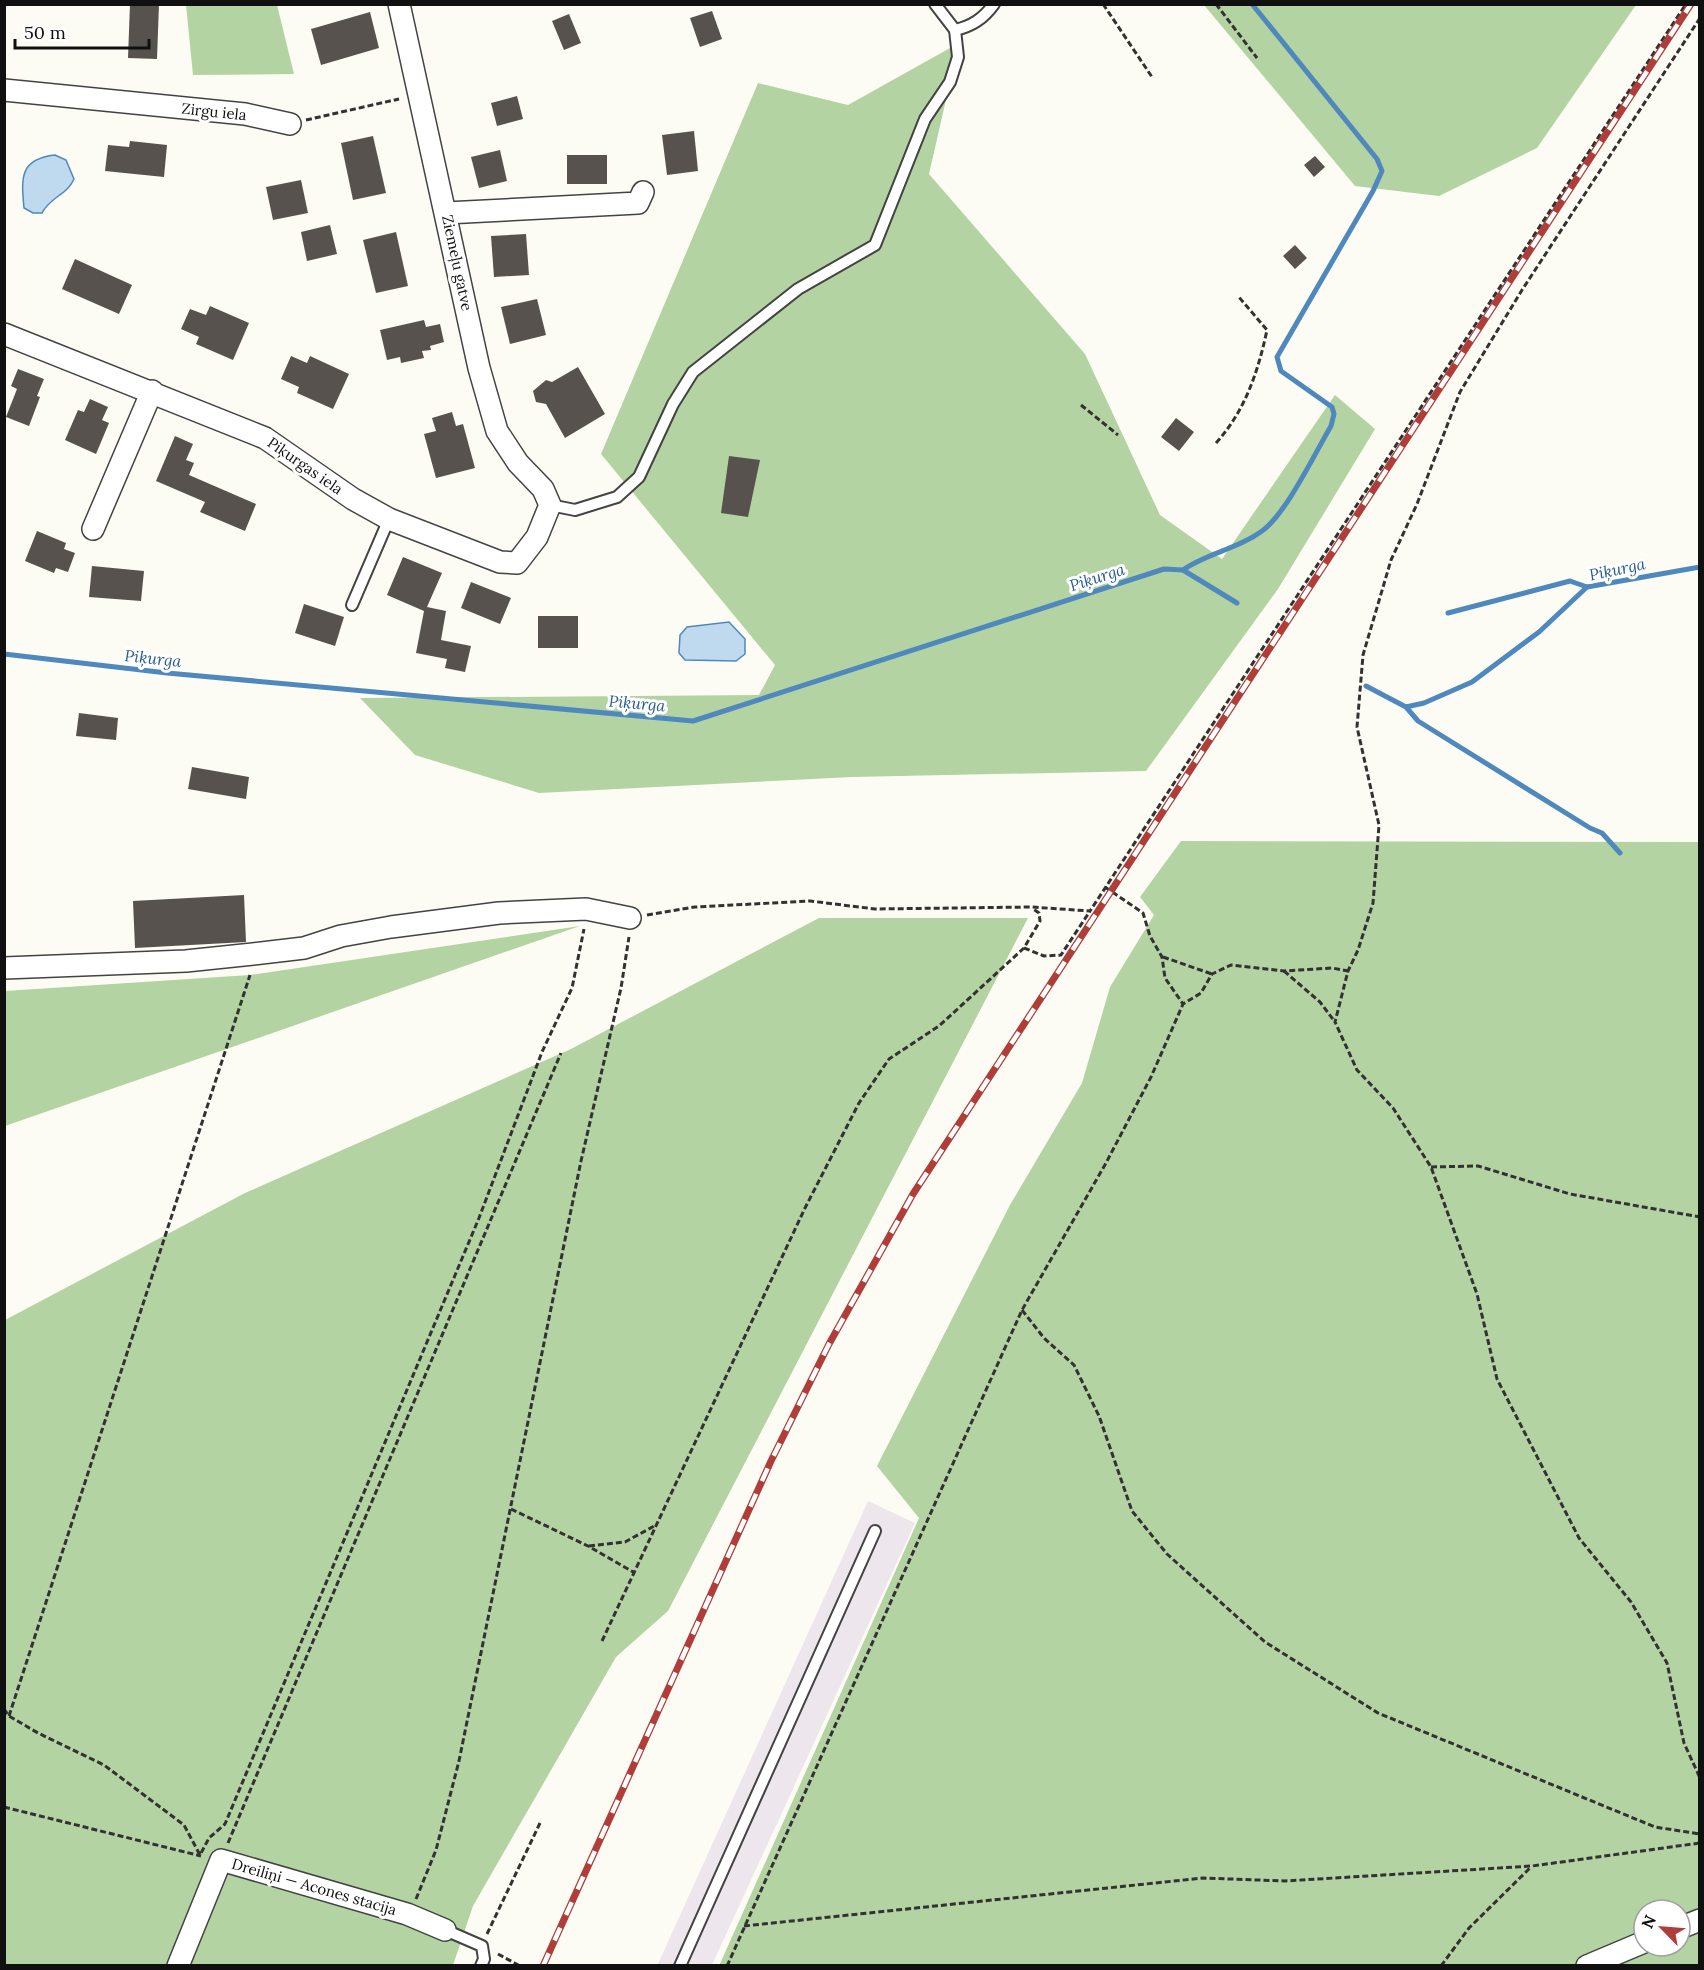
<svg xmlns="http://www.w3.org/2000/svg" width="1704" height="1970" viewBox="0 0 1704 1970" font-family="Lora,serif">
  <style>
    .industrial { fill: #ede6ed }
    .forest { fill: #b4d3a2; fill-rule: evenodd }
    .water { fill: #bfd9ef; stroke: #4f88bd; stroke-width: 1.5 }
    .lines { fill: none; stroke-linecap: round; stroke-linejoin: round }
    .stream { stroke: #4f88bd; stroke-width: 5 }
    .building { fill: #57524d }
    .service-casing { stroke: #434343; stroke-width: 14 }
    .minor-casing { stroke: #434343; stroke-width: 24 }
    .path { stroke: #323232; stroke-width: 3; stroke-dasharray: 6 3; stroke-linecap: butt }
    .service { stroke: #fff; stroke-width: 10 }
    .minor { stroke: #fff; stroke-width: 21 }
    .rail-casing { stroke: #af3d39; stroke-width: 7 }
    .rail { stroke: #fff; stroke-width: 4.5; stroke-dasharray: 14; stroke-linecap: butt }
    .labels { text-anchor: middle; stroke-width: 6; stroke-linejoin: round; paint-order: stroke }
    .street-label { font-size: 15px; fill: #101010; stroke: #fff }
    .water-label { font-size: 16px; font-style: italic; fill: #285b93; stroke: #fff }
  </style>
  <rect width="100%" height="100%" fill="#fdfcf4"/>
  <path class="industrial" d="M868 1501 915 1523 712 1965 657 1966Z"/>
  <g class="forest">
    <path d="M186 5H277L294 74 193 75Z"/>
    <path d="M1204 5H1636L1537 148 1439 196 1355 186Z"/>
    <path d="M959 43 929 174 1085 354 1160 515 1222 559 1335 395 1375 429 1278 589 1146 771 852 777 539 793 415 755 360 698 759 695 775 665 601 454 758 83 848 105Z"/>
    <path d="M1181 841 1699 842V1965L719 1966 919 1518 877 1466 1010 1205 1082 1083 1110 987 1154 915 1140 897ZM1644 1910H1680V1946H1644Z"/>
    <path d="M819 918H1028L668 1611 616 1657 473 1906 453 1965 5 1966V1320L245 1193 571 1049Z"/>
    <path d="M580 926 5 1126V991L250 975Z"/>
  </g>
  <g class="water">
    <path d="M55 155 66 160 74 179C67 195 50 197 42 213H33L24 208C21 177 20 159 55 155Z"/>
    <path d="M729 622 745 639V654L736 661 685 660 679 653 680 635 687 627Z"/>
  </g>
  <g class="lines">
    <g class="stream">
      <path d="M1183 570C1207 553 1238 549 1262 531 1286 514 1315 453 1331 426L1334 414 1332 407 1281 371 1277 357 1373 191 1382 171 1377 159 1252 4"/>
      <path d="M1448 613 1570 581 1587 587"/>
      <path d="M4 654 167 673 693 721 1164 569 1183 570 1237 603"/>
      <path d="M1366 686 1406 707 1424 703 1472 682 1539 632 1587 587 1700 567"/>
      <path d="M1406 707 1418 721 1590 828 1602 833 1620 853"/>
    </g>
  </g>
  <g class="building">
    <path d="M130 4H159L157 59 128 58Z"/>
    <path d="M712 11 722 39 700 47 690 18Z"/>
    <path d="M370 12 379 48 321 65 311 29Z"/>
    <path d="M569 14 581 43 564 50 552 21Z"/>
    <path d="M517 96 523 119 497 126 491 103Z"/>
    <path d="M694 131 698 171 667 175 662 135Z"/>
    <path d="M373 136 386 193 353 200 341 143Z"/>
    <path d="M130 141 167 145 164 177 105 171 108 145 129 147Z"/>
    <path d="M500 150 507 181 479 188 471 157Z"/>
    <rect x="567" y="155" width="40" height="29"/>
    <path d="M1315 156 1325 167 1314 177 1304 165Z"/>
    <path d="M301 180 308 213 273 220 266 187Z"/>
    <path d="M330 225 337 254 307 261 301 232Z"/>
    <path d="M396 232 408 286 376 293 363 240Z"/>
    <path d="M526 234 529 275 494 277 491 236Z"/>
    <path d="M1295 245 1307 258 1295 269 1283 256Z"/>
    <path d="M75 259 132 285 119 314 62 289Z"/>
    <path d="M537 299 546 335 510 344 501 307Z"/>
    <path d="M210 306 249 323 233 360 196 344 199 337 181 329 190 309 206 315Z"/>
    <path d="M424 320 426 327 440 324 444 342 430 346 431 350 422 351 424 358 401 363 400 357 387 360 380 330Z"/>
    <path d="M291 356 307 363 310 356 349 374 333 409 297 393 299 387 281 379Z"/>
    <path d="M578 367 605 414 565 438 546 404 536 402 533 391 546 380 552 382Z"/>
    <path d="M18 369 44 379 37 396 40 397 29 426 6 417 17 389 11 386Z"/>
    <path d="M90 399 108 407 102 420 109 423 96 454 65 440 78 410 84 412Z"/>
    <path d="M452 412 456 426 463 424 475 468 436 478 424 434 436 431 432 418Z"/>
    <path d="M1176 418 1194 432 1179 451 1161 437Z"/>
    <path d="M175 436 193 444 186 460 194 463 189 475 256 504 245 531 200 512 205 502 156 481Z"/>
    <path d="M729 456 760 460 748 517 721 513Z"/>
    <path d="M37 531 66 543 64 549 75 553 68 572 56 568 54 573 25 561Z"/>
    <path d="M403 557 442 573 427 607 446 611 441 640 471 646 465 672 445 668 447 659 416 653 424 611 387 595Z"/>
    <path d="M92 566 144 571 141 601 89 597Z"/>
    <path d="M471 582 511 598 500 624 461 608Z"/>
    <path d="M304 604 344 617 335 646 295 633Z"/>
    <rect x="538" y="616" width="40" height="32"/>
    <path d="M79 713 118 718 116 740 76 736Z"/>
    <path d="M192 767 249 777 246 799 188 789Z"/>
    <path d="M244 895 246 942 135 948 133 901Z"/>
  </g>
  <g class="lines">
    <defs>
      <g id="service">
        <path d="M955 30C972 26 983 19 994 4"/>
        <path d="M550 505 575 510 617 497 639 477 673 404 693 372 798 289 875 245 925 119 950 82 958 57 955 30 935 4"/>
        <path d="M352 605 389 519"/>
        <path d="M445 1930 482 1946 484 1959 481 1966"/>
        <path d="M680 1966 875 1531"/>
      </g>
      <g id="minor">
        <path d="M4 90 245 114 290 124"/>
        <path d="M446 213 638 203 643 192"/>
        <path d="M4 334 265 438 353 499 389 519 500 562 517 563 537 537 550 505 543 489 518 463 497 431 479 368 399 4"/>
        <path d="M93 529 152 391"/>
        <path d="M4 968 186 961 253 954 304 948 341 936 391 927 499 913 586 909 630 918"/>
        <path d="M1680 1928 1700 1920"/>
        <path d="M178 1966 221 1860 407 1914 445 1930"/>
        <path d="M1587 1966 1644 1942"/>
      </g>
    </defs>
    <use href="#service" class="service-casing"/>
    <use href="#minor" class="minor-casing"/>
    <g class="path">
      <path d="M1103 4 1152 77"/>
      <path d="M1216 4 1257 58"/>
      <path d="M1700 18 1522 290 1460 392 1417 504 1391 560 1363 655 1357 727 1379 825 1373 903 1358 950 1348 971 1335 1022 1357 1070 1393 1108 1431 1167 1477 1294 1497 1379 1579 1538 1631 1602 1667 1663 1684 1743 1700 1778"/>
      <path d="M306 120 399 99"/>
      <path d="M1081 405 1118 435"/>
      <path d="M1216 443C1245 411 1258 372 1267 330L1238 296"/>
      <path d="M1105 887 1143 913 1150 936 1162 957 1165 978 1183 1004"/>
      <path d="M647 915 695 907 810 901 875 909 1031 907 1090 911 1686 4"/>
      <path d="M1024 948 1044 956 1061 955 1090 911"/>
      <path d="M1163 957 1212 974"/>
      <path d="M1284 971 1320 1002 1335 1022"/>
      <path d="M1431 1167 1478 1166 1570 1194 1700 1217"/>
      <path d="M1022 1310 1044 1338 1074 1365 1099 1416 1132 1511 1167 1554 1265 1642 1378 1713 1655 1827 1700 1834"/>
      <path d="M511 1509 588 1546 635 1573"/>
      <path d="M589 1546 625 1542 656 1525"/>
      <path d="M602 1641 805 1208 859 1103 889 1059 939 1026 1024 948 1040 921 1039 913 1032 908"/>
      <path d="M4 1709 9 1716 38 1733 104 1765 184 1825 200 1855 209 1838 225 1824 479 1218 542 1052 572 988 584 929"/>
      <path d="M9 1716 250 975"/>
      <path d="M4 1807 201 1856"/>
      <path d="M228 1843 561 1053"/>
      <path d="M416 1899 436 1850 459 1761 581 1161 621 988 629 937"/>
      <path d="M744 1926 1203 1878 1285 1881 1532 1866 1700 1843"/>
      <path d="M487 1934 541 1821"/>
      <path d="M498 1954 520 1966"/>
      <path d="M727 1966 1022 1310 1106 1163 1151 1077 1183 1004 1201 993 1212 974 1231 965 1284 971 1332 968 1348 971"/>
      <path d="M1441 1966 1469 1928 1531 1867"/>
    </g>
    <use href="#service" class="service"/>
    <use href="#minor" class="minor"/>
    <defs>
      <path id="rail" d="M543 1966 771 1461 829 1344 913 1194 1691 4"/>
    </defs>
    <use href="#rail" class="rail-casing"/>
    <use href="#rail" class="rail"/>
  </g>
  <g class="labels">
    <g class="street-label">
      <text transform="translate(214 112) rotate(6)" y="5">Zirgu iela</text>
      <text transform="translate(457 263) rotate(78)" y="5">Ziemeļu gatve</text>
      <text transform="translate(305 466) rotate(35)" y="5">Piķurgas iela</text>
      <text transform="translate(314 1887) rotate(16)" y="5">Dreiliņi — Acones stacija</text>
    </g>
    <g class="water-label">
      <text transform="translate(1617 569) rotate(-12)" y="6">Piķurga</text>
      <text transform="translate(1097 577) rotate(-18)" y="6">Piķurga</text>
      <text transform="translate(153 658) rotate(6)" y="6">Piķurga</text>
      <text transform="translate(637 703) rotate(5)" y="6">Piķurga</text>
    </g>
  </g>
  <rect width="1704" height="1970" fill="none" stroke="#101010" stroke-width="12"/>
  <g transform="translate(1662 1928) rotate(295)"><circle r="28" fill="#ffffff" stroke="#9f9f9f" stroke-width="1.5"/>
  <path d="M0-4.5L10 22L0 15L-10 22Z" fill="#af3d39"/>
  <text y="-9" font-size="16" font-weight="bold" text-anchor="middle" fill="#101010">N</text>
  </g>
  <path d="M15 39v9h134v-9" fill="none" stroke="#101010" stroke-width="3"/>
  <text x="24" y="39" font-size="18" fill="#101010" stroke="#ffffff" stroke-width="4.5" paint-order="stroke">50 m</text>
</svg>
